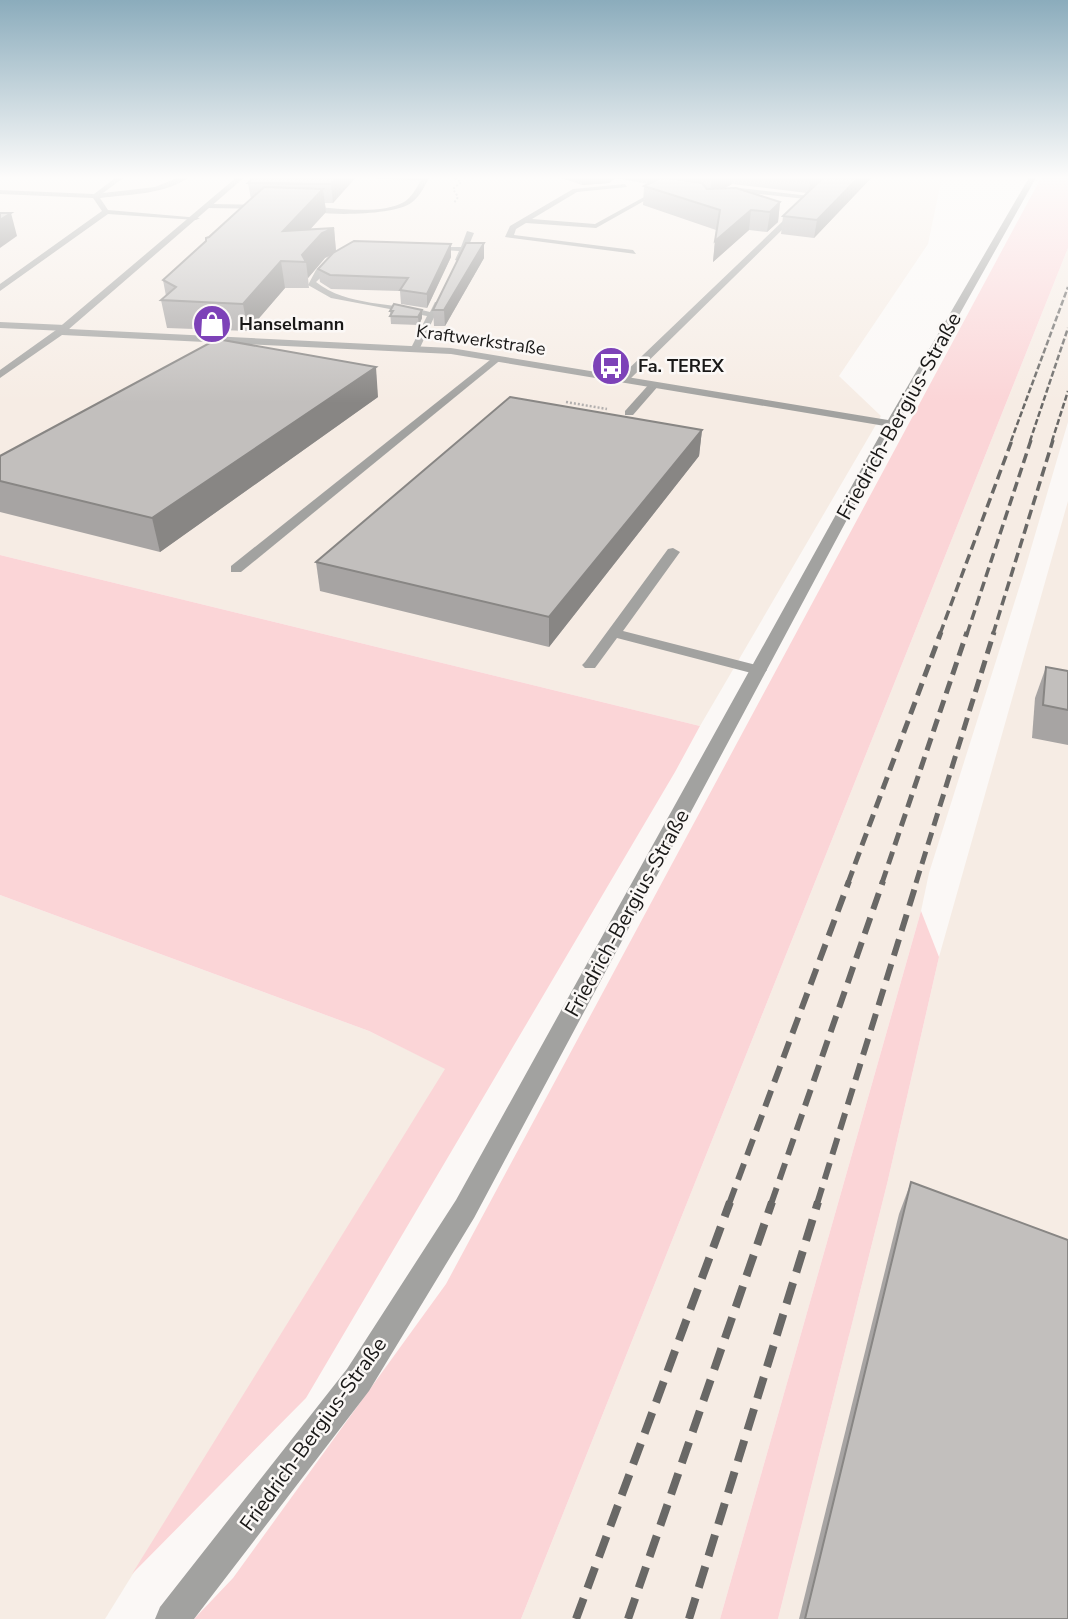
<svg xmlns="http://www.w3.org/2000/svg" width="1068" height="1619" viewBox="0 0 1068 1619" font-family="'Nunito Sans',sans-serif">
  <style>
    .built { fill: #f6ece4 }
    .green { fill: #fbd5d7 }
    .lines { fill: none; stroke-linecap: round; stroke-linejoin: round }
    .path-far1 { stroke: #b3b0af; stroke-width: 2; stroke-dasharray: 2 2; stroke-linecap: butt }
    .path { stroke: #b3b0af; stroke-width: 2.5; stroke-dasharray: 2 2; stroke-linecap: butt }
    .service { fill: #a2a2a0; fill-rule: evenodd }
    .minor { fill: #a2a2a0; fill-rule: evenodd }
    .rail-far4 { stroke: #696866; stroke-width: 2.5; stroke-dasharray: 6 2.5; stroke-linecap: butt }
    .rail-far3 { stroke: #696866; stroke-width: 3.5; stroke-dasharray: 10 5; stroke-linecap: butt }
    .rail-far2 { stroke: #696866; stroke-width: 5; stroke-dasharray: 13 7; stroke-linecap: butt }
    .rail-far1 { stroke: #696866; stroke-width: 6; stroke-dasharray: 17 9; stroke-linecap: butt }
    .rail { stroke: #696866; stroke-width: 8; stroke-dasharray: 22 11; stroke-linecap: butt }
    .wall { fill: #a7a4a3 }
    .shaded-wall { fill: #888684 }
    .building { fill: #c2bfbd; stroke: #888684; stroke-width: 2 }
    .labels { text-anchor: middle; stroke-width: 5; stroke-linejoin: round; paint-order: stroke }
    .far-poi-label { font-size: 18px; font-weight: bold; fill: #191817; stroke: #fbf8f6; text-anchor: start }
    .far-street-label { font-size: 18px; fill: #191817; stroke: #fbf8f6 }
    .street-label { font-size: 21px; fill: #191817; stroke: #fbf8f6 }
  </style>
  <rect width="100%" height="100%" fill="#fbf8f6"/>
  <g class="built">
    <path d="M0 176H936L942 177 928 244 839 376 881 416 700 726 0 555Z"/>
    <path d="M1068 248V422L1025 569 929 873 921 911 720 1619H521Z"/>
    <path d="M1068 501V1619H778L888 1180 939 957Z"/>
    <path d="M0 895 369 1031 446 1069 105 1619H0Z"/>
  </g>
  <g class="green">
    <path d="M1042 176H1068V248L521 1619H194L233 1578 446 1284Z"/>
    <path d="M0 555 700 726 675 772 306 1398 132 1574 445 1069 369 1031 0 895Z"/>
    <path d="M921 911 939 957 888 1180 778 1619H720Z"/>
  </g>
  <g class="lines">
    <path class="path-far1" d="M451 176 461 182 453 189 458 197 454 203"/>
    <path class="path" d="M566 402 607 409"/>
    <g class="service">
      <path d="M118 176H126L103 193 155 187 182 176H191C165 195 130 194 100 198L108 210 200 218 196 220 108 214 0 291V284L102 211 93 198 0 194V190L94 194Z"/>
      <path d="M376 176H430C425 185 420 197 411 203 394 216 315 217 297 208L301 206C329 207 380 216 404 202 412 197 417 187 421 180L379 179Z"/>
      <path d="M830 176H837L628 381H620V377L806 199 733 191 718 198 716 195 732 187 810 196Z"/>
      <path d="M625 184 627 187 577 192 532 219 595 224 655 191 660 192 596 228 526 223 516 229 514 235 633 250 636 254 505 237 510 226 573 189Z"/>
      <path d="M210 204 267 205 271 207 267 209 207 208Z"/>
      <path d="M467 231 474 233 462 262 455 260 459 251 425 249 429 247H461Z"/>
      <path d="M334 256 341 258 316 282C347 307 393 302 430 312L435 302H441L419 350 411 348 427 316 331 298 308 285 316 270Z"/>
      <path d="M0 322 65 325 70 328 65 331 0 328Z"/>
      <path d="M495 356 503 358 241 572H231V566Z"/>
      <path d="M651 382 660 384 633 415H625V411Z"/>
      <path d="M673 548 680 552 623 631 764 667 767 670 764 673 759 675 617 638 595 668H585L582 665 585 662 668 549Z"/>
    </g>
    <path class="minor" d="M238 176H246L69 329 451 348 888 420 1030 176H1037L898 424 474 1218 369 1391 194 1619H155L160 1607 347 1369 456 1200 885 426 451 354 62 335 0 378V370L56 330Z"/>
    <g class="rail-far4">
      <path d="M1011 441 1068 287"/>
      <path d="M1030 441 1068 328"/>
      <path d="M1052 441 1068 391"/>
    </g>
    <g class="rail-far3">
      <path d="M940 634 1012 440"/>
      <path d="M967 634 1031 440"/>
      <path d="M993 634 1053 440"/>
    </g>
    <g class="rail-far2">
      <path d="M848 883 941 632"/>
      <path d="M882 883 967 632"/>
      <path d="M916 883 994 632"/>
    </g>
    <g class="rail-far1">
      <path d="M729 1204 849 881"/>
      <path d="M771 1204 883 881"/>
      <path d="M817 1204 917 881"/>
    </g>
    <g class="rail">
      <path d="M576 1619 730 1202"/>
      <path d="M628 1619 772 1202"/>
      <path d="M689 1619 818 1202"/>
    </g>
  </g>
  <g class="wall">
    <path d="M357 176 333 203H325L326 212 310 229 334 228 336 251 451 244V257L427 308 401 304 400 291 331 289 320 282 318 269 332 255 325 258 308 278 309 288H285L248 331 167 328 161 300 166 296 163 280 251 199 248 183Z"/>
    <path d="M555 176H873L814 238 781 234 783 216 807 193 732 184 724 189 780 202 778 222 767 232 749 230 713 262 716 230 643 205 644 186 648 184 615 178 609 183 582 185Z"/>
    <path d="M484 243V258L445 326H434L433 310Z"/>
    <path d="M422 310V318L419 325 391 324 390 311Z"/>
    <path d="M378 397 160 552 0 512V456Z"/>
    <path d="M702 430 699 456 549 647 320 591 316 562Z"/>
    <path d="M1046 667 1068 671V745L1032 738 1035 698Z"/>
    <path d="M911 1182 1068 1619H799L899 1214Z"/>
  </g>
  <g class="shaded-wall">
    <path d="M338 176H357L333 203 331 184Z"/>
    <path d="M583 176H616L615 178 609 183 582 185Z"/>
    <path d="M716 176H733L732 184 711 195 712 178Z"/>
    <path d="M811 176H826L809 193Z"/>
    <path d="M860 176H873L814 238 817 220Z"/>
    <path d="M323 189 326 212 286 256 283 231Z"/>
    <path d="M780 202 778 222 767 232 770 212Z"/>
    <path d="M751 210 749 230 713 262 715 241Z"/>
    <path d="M11 213 17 236 0 248V220Z"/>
    <path d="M334 228 336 252 325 258 308 278 306 262 302 255 322 233Z"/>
    <path d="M484 243V258L445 326 444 310Z"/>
    <path d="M451 244V257L427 308V294Z"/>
    <path d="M281 261 285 288 248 331 243 304Z"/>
    <path d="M422 310V318L419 325 418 317Z"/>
    <path d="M376 367 378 397 160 552 152 518Z"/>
    <path d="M702 430 699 456 549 647V617Z"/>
  </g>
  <g class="building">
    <path d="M255 176H338L331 184 248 183Z"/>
    <path d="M825 176H860L817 220 783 216Z"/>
    <path d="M662 177 702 183 707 189 736 188 780 202 770 212 751 210 715 241 720 210 644 186Z"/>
    <path d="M264 187 323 189 283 231 334 228 322 233 302 255 306 262 281 261 243 304 161 300 176 287 163 280 206 241V238L209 237Z"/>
    <path d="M0 213H11L0 220Z"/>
    <path d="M354 241 451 244 427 294 400 290 408 278 330 275 318 269 333 253Z"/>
    <path d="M466 243H484L444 310H433Z"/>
    <path d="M394 304 422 310 418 317 390 316 393 311H390Z"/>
    <path d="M217 339 376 367 152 518 0 481V456Z"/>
    <path d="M510 397 702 430 549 617 316 562Z"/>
    <path d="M1046 667 1068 671V710L1043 705Z"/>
    <path d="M911 1182 1068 1240V1619H805Z"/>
  </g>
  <linearGradient id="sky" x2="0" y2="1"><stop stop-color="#8bacbc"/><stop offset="0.44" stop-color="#fdfcfb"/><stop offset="1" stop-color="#fdfcfb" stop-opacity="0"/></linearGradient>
  <rect width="1068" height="403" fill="url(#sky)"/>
  <defs>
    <symbol id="shop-disc" viewBox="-11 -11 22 22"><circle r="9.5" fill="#7d42b8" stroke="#fbf8f6"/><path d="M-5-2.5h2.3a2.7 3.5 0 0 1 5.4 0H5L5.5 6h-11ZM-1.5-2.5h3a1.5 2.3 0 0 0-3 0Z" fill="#fff"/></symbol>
    <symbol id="bus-disc" viewBox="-11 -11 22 22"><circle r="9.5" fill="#7d42b8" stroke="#fbf8f6"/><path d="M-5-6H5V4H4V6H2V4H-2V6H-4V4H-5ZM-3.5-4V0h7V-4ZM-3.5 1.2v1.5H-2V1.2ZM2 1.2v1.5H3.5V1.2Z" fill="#fff"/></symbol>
  </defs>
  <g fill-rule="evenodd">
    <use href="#shop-disc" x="190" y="302" width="44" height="44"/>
    <use href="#bus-disc" x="589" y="344" width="44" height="44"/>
  </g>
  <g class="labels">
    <g class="far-poi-label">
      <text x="239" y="330">Hanselmann</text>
      <text x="638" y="372">Fa. TEREX</text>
    </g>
    <g class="far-street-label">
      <text transform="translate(481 340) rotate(8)" y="6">Kraftwerkstraße</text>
    </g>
    <g class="street-label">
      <text transform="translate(899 416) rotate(-61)" y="7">Friedrich-Bergius-Straße</text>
      <text transform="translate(627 913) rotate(-61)" y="7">Friedrich-Bergius-Straße</text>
      <text transform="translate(313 1434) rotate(-54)" y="7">Friedrich-Bergius-Straße</text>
    </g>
  </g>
</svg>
